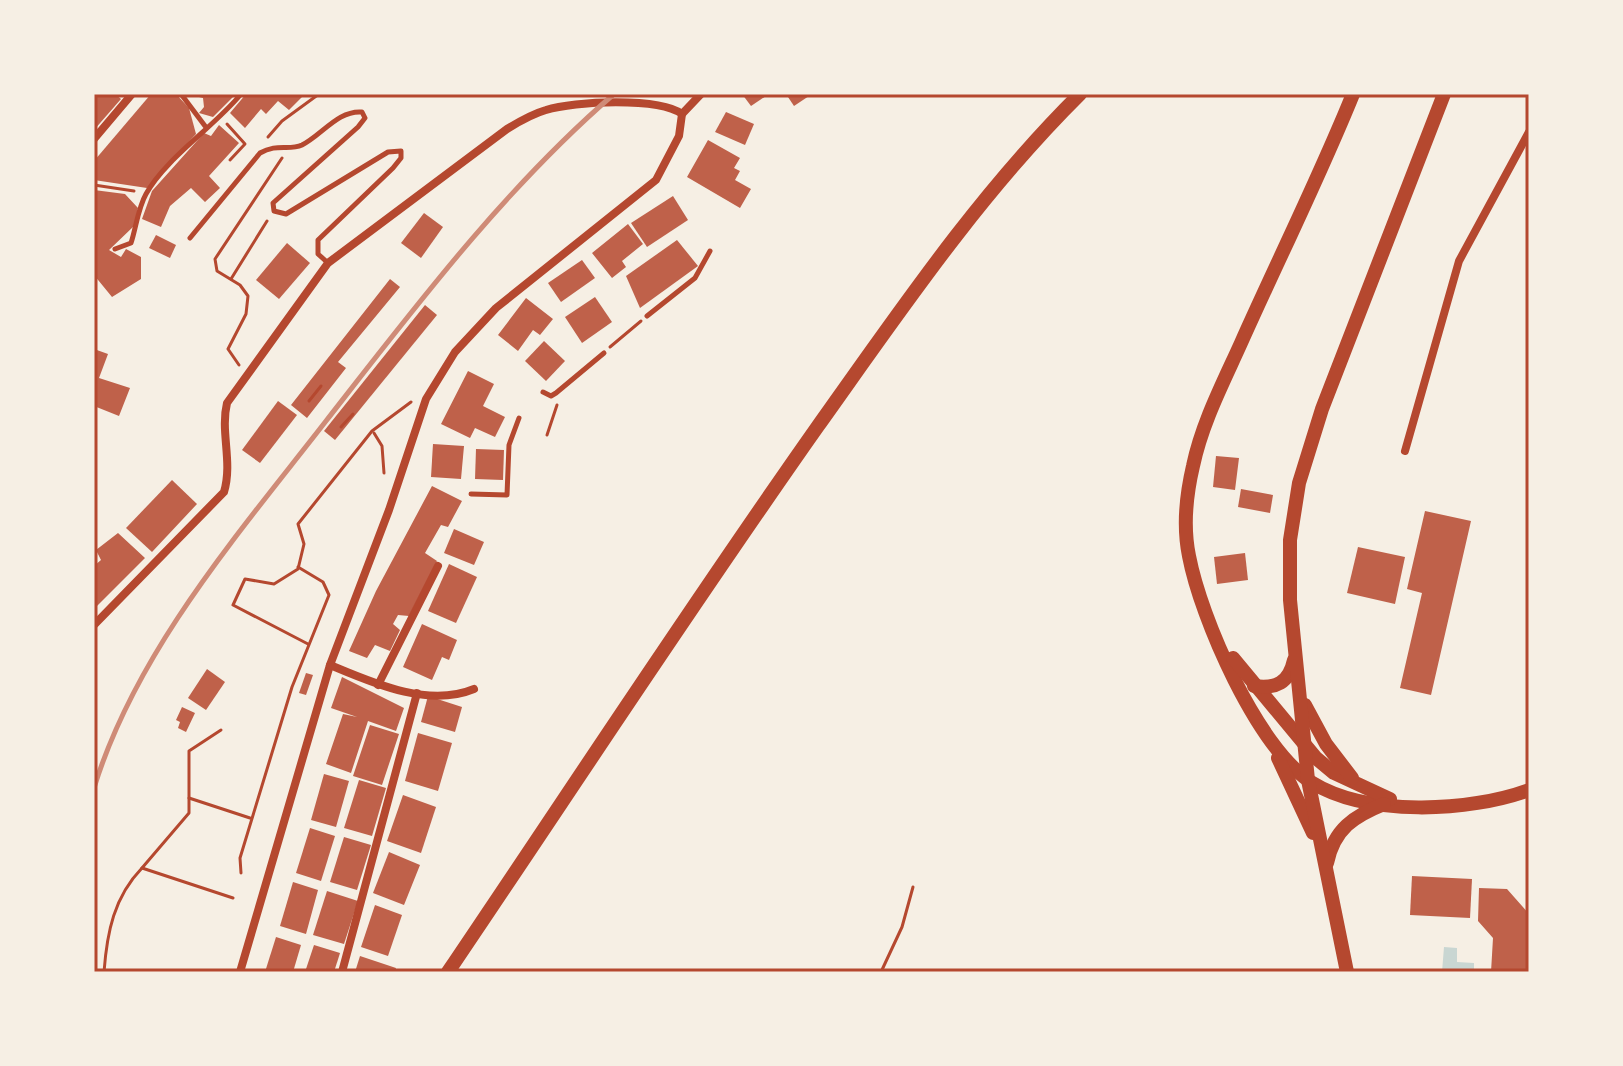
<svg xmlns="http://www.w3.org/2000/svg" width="1623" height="1066" viewBox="0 0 1623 1066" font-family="Signika,sans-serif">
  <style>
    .water { fill: #c9d6d2 }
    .building { fill: #bf614a }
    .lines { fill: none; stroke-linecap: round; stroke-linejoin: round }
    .path { stroke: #b5482f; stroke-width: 3 }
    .service { stroke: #b5482f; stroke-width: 5 }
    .minor { stroke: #b5482f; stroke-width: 8 }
    .secondary { stroke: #b5482f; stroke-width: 14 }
    .rail { stroke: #cf8b77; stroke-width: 5 }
    .neatline { fill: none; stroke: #b5482f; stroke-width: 3 }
  </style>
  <rect width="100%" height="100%" fill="#f6efe4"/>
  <path class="water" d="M1444 947 1457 948V962L1474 963V972H1442Z"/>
  <g class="building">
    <path d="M94 94H115L121 99 94 130Z"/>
    <path d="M151 94H176L189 108 196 134 147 188 94 180V161Z"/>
    <path d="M187 94H236L213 117 199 113 204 107 203 98Z"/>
    <path d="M246 94H305L289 110 278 101 266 114 261 109 245 128 230 113Z"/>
    <path d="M742 94H769L751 106Z"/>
    <path d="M786 94H812L794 106Z"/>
    <path d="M726 112 754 124 745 145 715 132Z"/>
    <path d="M219 125 239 143 209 176 220 188 205 202 191 188 170 206 161 227 142 219 152 191 204 133 211 136Z"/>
    <path d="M708 140 740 158 734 168 740 171 735 180 751 189 740 208 687 177Z"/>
    <path d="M94 190 125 194 138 208 134 226 109 250 121 257 126 249 141 257V279L112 297 94 275Z"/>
    <path d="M673 196 688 220 647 247 631 223Z"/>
    <path d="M424 213 443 227 421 258 401 243Z"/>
    <path d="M628 224 643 244 622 261 626 267 612 278 592 253Z"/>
    <path d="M156 235 176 245 170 258 149 248Z"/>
    <path d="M677 240 698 266 640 308 626 276Z"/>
    <path d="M287 243 310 263 279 299 256 280Z"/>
    <path d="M582 260 595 278 561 302 548 283Z"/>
    <path d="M390 279 400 287 338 362 346 368 307 418 291 405Z"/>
    <path d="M595 297 612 322 582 343 565 317Z"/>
    <path d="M526 298 553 319 540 335 533 330 518 351 498 335Z"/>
    <path d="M425 305 437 315 335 440 324 431Z"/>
    <path d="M544 341 565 361 546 381 525 361Z"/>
    <path d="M94 349 108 354 99 378 130 388 119 416 94 406Z"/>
    <path d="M468 371 494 384 483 406 505 417 495 437 475 428 470 438 441 424Z"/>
    <path d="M278 401 297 415 260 463 242 450Z"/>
    <path d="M433 444 464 446 461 479 431 477Z"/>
    <path d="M476 449 504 450 503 480 475 479Z"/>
    <path d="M1216 456 1239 458 1235 490 1213 487Z"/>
    <path d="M172 480 197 504 152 552 126 528Z"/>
    <path d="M432 486 462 501 448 527 441 525 425 553 437 561 409 616 398 615 393 624 400 630 390 651 375 645 367 658 349 651 376 591Z"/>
    <path d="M1241 489 1273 495 1270 513 1238 507Z"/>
    <path d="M1425 511 1471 521 1431 695 1400 688 1422 593 1407 589Z"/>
    <path d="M454 529 484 542 474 565 444 553Z"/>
    <path d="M118 533 145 558 94 609V566L101 560 96 550Z"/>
    <path d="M1358 547 1405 557 1395 604 1347 593Z"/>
    <path d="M1245 553 1248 580 1217 584 1214 557Z"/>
    <path d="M449 564 477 577 456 623 428 611Z"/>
    <path d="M422 624 457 640 449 660 442 657 432 680 403 667Z"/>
    <path d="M207 669 225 682 206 710 188 698Z"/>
    <path d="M306 673 313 675 306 695 299 693Z"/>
    <path d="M342 677 404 708 396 731 368 721 351 773 326 764 343 714 357 717 331 708Z"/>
    <path d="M428 696 462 707 455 732 421 722Z"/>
    <path d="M182 707 195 713 186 732 178 728 180 722 176 720Z"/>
    <path d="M370 725 399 734 382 785 353 776Z"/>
    <path d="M418 733 452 743 438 791 405 781Z"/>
    <path d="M324 774 349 781 336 827 311 820Z"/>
    <path d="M359 780 386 788 372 836 344 828Z"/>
    <path d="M403 795 436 807 421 853 387 841Z"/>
    <path d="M310 828 335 836 321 881 296 873Z"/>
    <path d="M344 837 371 845 357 890 330 882Z"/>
    <path d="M389 852 420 865 404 905 373 893Z"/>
    <path d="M1412 876 1472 879 1470 918 1410 915Z"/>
    <path d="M293 882 318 890 306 934 280 926Z"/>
    <path d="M1479 888 1507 889 1529 914V972H1491L1493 938 1478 921Z"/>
    <path d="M327 891 358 901 344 944 313 935Z"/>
    <path d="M375 905 402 915 388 956 361 947Z"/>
    <path d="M276 937 301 945 293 972H265Z"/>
    <path d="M314 945 340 953 334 972H305Z"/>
    <path d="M360 956 396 968 395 972H355Z"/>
  </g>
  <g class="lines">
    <g class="path">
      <path d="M227 124 245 144 230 160"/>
      <path d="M268 137 282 121 319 94"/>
      <path d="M94 185 134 191"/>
      <path d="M231 279 267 221"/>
      <path d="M610 347 641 321"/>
      <path d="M239 365 228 349 246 314 248 296 240 285 217 271 215 259 282 158"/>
      <path d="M309 401 321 386"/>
      <path d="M341 427 353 414"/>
      <path d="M374 433 382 446 384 473"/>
      <path d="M547 435 557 405"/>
      <path d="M308 644 233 605 245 579 274 584 298 569 304 544 298 524 372 431 411 402"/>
      <path d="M221 730 189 751V813L142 868 233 898"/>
      <path d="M189 798 250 818"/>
      <path d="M241 873 240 858 292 687 329 595 323 582 298 567"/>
      <path d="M104 972C107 932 114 897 142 868"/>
      <path d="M881 972 902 927 913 887"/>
    </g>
    <g class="service">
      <path d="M181 94 205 126"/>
      <path d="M190 238 260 153C277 143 289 151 302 145 322 135 338 110 362 112L365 118 358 127 273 203 274 211 286 214 388 152 401 151V158L393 168 318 240V254L328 263"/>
      <path d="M115 249 131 243C136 228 138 208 146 194 165 159 216 125 241 94"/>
      <path d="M647 316 695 278 710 251"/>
      <path d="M543 392 551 396 556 393 604 353"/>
      <path d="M471 494 507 495 509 445 519 418"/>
    </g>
    <g class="minor">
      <path d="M682 114 701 94"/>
      <path d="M94 139 132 94"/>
      <path d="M1405 451 1459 261 1529 132"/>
      <path d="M94 625 224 492C233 462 220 432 227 403L328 263 507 129C520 121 532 114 546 110 574 101 659 97 682 114L679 136 656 180 496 308 455 352 426 399 389 510 330 665 240 972"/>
      <path d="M330 665C373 683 428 708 474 689"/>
      <path d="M378 685 438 566"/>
      <path d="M342 972 417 693"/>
    </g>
    <g class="secondary">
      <path d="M1353 94C1319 178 1278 260 1241 343 1223 383 1202 423 1193 466 1186 496 1183 527 1189 556 1201 619 1257 747 1311 782 1367 817 1469 812 1529 790"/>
      <path d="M1233 658 1316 758 1334 773 1390 799"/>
      <path d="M1254 686C1276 689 1289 683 1294 660"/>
      <path d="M1305 705 1326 744 1352 778"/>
      <path d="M1278 758 1313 833"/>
      <path d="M1327 863C1334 829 1354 816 1384 804"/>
      <path d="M448 972C571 790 691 606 818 426 900 311 979 194 1080 94"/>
      <path d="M1347 972 1308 780 1290 600V540L1299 483 1322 409 1444 94"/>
    </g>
    <path class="rail" d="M94 788C136 651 239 533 326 421 415 307 504 189 614 94"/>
  </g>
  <rect width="1623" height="1066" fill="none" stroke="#f6efe4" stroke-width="192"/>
  <rect x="96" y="96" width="1431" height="874" class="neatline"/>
</svg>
